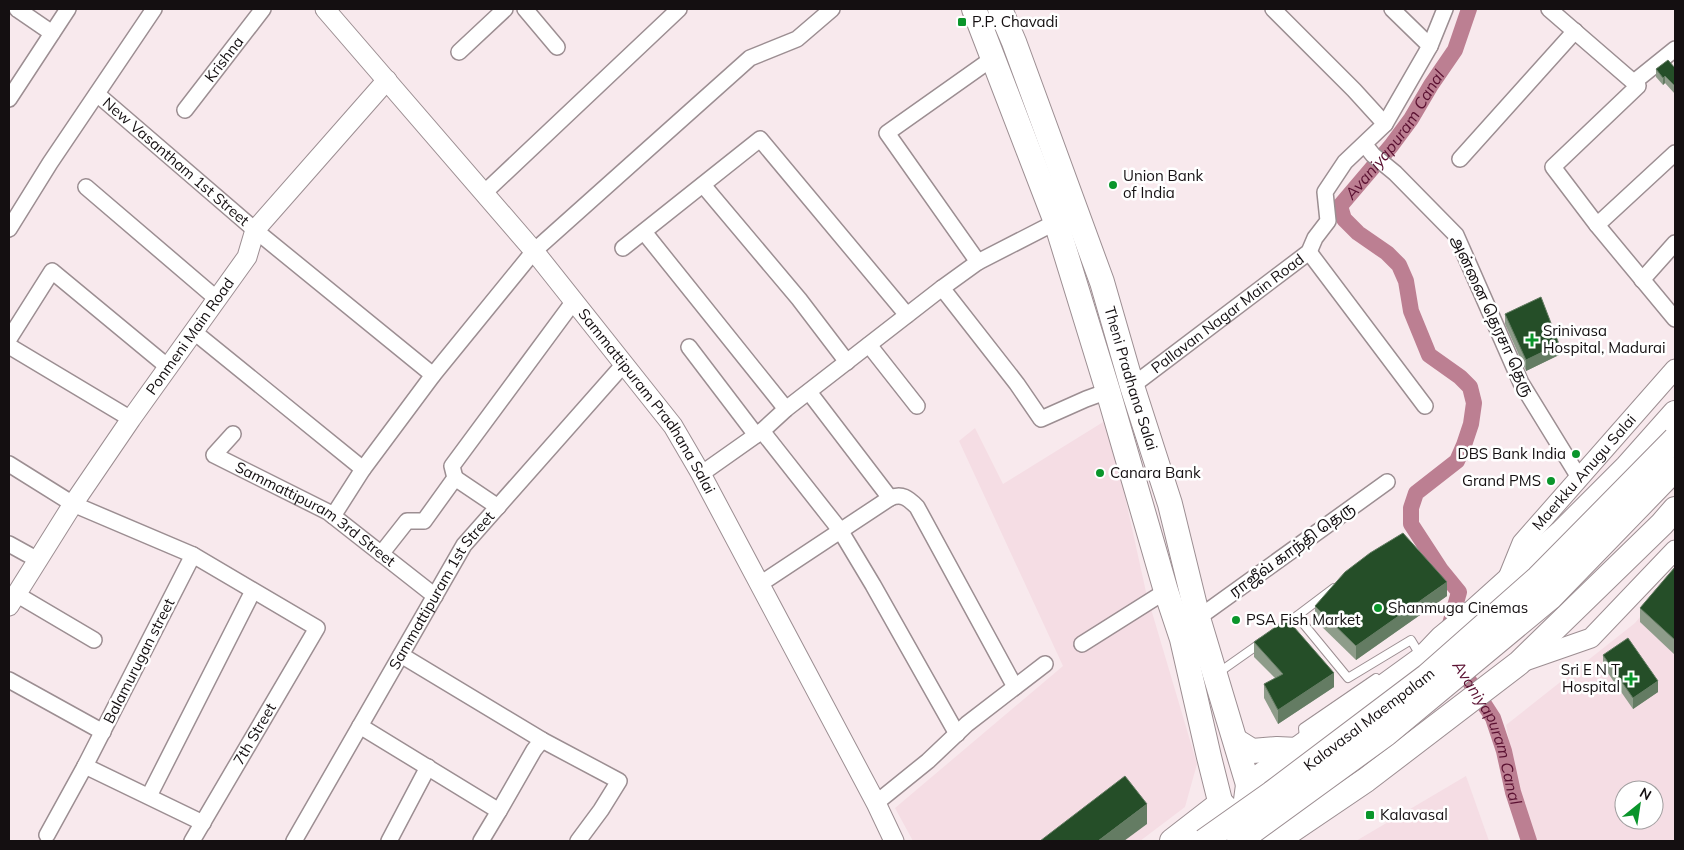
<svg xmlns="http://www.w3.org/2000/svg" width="1684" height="850" viewBox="0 0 1684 850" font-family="Mulish,'Noto Sans Tamil',sans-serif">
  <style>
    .built { fill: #f5dde4; fill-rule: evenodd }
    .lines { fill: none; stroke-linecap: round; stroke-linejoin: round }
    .canal { stroke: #bc7f92; stroke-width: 16 }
    .service-casing { stroke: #9c8e92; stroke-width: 10 }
    .minor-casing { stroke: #9c8e92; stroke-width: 18 }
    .tertiary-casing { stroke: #9c8e92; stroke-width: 21 }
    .primary-casing { stroke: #9c8e92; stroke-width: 26 }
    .service { stroke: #fff; stroke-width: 8 }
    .minor { stroke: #fff; stroke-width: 15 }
    .tertiary { stroke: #fff; stroke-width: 19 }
    .primary { stroke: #fff; stroke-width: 24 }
    .primary-bridge-casing { stroke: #9c8e92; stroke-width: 26; stroke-linecap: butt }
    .primary-bridge { stroke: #fff; stroke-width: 24 }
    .wall { fill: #8e9c8a }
    .shaded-wall { fill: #647c63 }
    .building { fill: #254e28; stroke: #647c63 }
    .poi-dot { fill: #0a952b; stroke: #fff; stroke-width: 2 }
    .labels { text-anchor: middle; stroke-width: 5; stroke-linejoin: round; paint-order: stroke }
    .poi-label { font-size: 15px; fill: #140f11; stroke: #fff; text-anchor: start }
    .street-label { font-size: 15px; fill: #140f11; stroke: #fff }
    .water-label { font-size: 16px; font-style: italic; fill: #5a1031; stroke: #fff }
  </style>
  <rect width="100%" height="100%" fill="#f8e9ed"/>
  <g class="built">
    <path d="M1108 419 1146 592 1197 764 1185 807 1140 841H913L895 808 1063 666 959 441 975 428 1003 484Z"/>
    <path d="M1675 576V820L1674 821 1675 825V841H1535L1522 806 1506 725 1635 623ZM1624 790H1654V820H1624Z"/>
    <path d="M1466 776 1489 841H1356Z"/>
  </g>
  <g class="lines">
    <g class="canal">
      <path id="s1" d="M1446 633 1449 628 1459 592 1441 570 1411 524V508L1416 493 1457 461 1464 445 1471 424 1474 403 1470 387 1460 377 1429 355 1411 311 1406 281 1399 265 1387 253 1358 233 1344 219 1340 206 1391 146 1411 119 1431 85 1455 50 1469 9"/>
      <path id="s2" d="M1457 662 1493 718 1504 751 1513 792 1529 841"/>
    </g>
    <defs>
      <g id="service">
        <path d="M1297 616 1348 678 1411 640 1420 655"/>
        <path d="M1281 628 1334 588"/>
        <path d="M1218 673 1262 642"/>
        <path d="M1304 738 1303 728 1376 678"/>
      </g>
      <g id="minor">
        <path d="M17 9 52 33"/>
        <path d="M525 9 557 47"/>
        <path d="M1273 9 1354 90 1385 124"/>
        <path d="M1392 9 1430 46"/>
        <path d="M1549 9 1638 86 1553 167 1597 225 1675 319"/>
        <path d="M459 52 505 9"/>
        <path d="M1634 82 1675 49"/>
        <path id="s3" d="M97 94 255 230 433 375"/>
        <path d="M9 99 68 9"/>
        <path id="s4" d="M185 110 263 9"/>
        <path d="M1365 145 1373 155 1395 173 1456 235 1521 383 1580 479"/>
        <path d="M1460 159 1575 31"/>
        <path d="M703 185 799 299 847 362"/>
        <path d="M86 187 217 299"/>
        <path d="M484 193 679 9"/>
        <path d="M1597 225 1675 153"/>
        <path d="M9 229 50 163 154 9"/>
        <path d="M644 232 786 409"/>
        <path d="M623 248 760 139 907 315"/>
        <path d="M1309 252 1425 406"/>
        <path d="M978 262 887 133 993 58"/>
        <path d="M1642 280 1675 243"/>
        <path d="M942 288 1017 384 1041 419 1086 399 1108 391"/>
        <path d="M193 331 363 469 333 516"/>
        <path d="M9 339 52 271 168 367"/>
        <path d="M869 345 917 406"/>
        <path d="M9 346 131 419"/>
        <path d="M689 347 756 435"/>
        <path id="s5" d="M1132 386 1309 252 1315 238 1328 221 1325 192 1345 162 1385 124 1430 46 1445 9"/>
        <path d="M809 392 890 498"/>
        <path d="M762 431 840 530 873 585 957 734"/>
        <path id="s6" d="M233 434 214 455 328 512 435 596"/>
        <path d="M9 464 73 504 193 555 85 766 203 823"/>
        <path d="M363 469 433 375 534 251 750 58 797 39 832 9"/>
        <path d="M701 474 762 431 786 409 942 288 978 262 1056 222"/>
        <path d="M455 478 452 466 574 301"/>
        <path d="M9 544 38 560"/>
        <path d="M381 554 407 521H424L455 478 498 507"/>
        <path d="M760 584 890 498C902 493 908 498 917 507L1015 687"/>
        <path d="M16 594 94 640"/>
        <path d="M1198 618 1387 482"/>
        <path d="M1082 644 1166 591"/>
        <path d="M401 655 542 740 619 781 601 810 578 841"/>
        <path d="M9 680 103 732"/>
        <path d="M360 726 499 811 481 841"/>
        <path d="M149 796 253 591"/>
        <path d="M876 803 928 761 967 724 1045 664"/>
        <path d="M499 811 534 750 542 740"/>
        <path d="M47 835 85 766"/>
        <path id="s7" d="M192 841 317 628 193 555"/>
        <path id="s8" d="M294 841 464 545 624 364"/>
        <path d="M389 841 428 767"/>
      </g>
      <g id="tertiary">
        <path id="s9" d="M325 9 534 251 673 426 701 474 876 803 894 841"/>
        <path id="s10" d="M1507 580 1522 543 1675 369"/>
        <path id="s11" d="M9 606 73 504 131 419 247 257 255 230 387 80"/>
        <path d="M1522 662 1591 638 1675 550"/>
      </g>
      <g id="primary">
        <path d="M974 9 1056 222 1108 391 1166 591 1182 639 1209 757 1230 841"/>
        <path id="s12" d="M1000 9 1014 42 1102 282 1132 386 1170 504 1198 618 1265 841"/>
        <path d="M1236 741 1252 751 1277 749 1298 750"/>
        <path d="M1246 800 1248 785 1422 659 1442 638 1470 615 1561 533 1627 467 1675 413"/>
        <path d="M1172 841 1221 803 1231 813"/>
        <path d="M1276 841 1366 780 1519 663 1662 524 1675 509"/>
      </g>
    </defs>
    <use href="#service" class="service-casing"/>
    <use href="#minor" class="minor-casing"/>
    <use href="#tertiary" class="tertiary-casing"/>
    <use href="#primary" class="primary-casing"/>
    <use href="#service" class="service"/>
    <use href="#minor" class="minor"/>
    <use href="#tertiary" class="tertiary"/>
    <use href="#primary" class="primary"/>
    <defs>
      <g id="primary-bridge">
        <path id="s13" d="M1204 841 1272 793 1427 676 1538 578 1675 439"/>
        <path d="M1239 841 1386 734 1551 597 1675 469"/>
      </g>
    </defs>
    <use href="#primary-bridge" class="primary-bridge-casing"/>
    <use href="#primary-bridge" class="primary-bridge"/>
  </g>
  <g class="wall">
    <path d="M1675 68V94L1665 83 1663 85 1656 77V69Z"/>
    <path d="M1505 314 1559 355 1526 371 1505 324Z"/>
    <path d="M1675 567V655L1640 622V608Z"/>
    <path d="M1447 596 1356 660 1315 620V606Z"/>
    <path d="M1254 642 1334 687 1278 724 1264 698V684L1275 678 1254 657Z"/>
    <path d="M1603 655 1658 692 1633 709 1603 666Z"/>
  </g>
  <g class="shaded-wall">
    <path d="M1665 76V83L1663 85V78Z"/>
    <path d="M1559 344V355L1526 371V360Z"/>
    <path d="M1447 582V596L1356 660V646Z"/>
    <path d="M1334 673V687L1278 724V710Z"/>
    <path d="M1658 681V692L1633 709V698Z"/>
    <path d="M1147 804V824L1124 841H1098Z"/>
  </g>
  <g class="building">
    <path d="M1668 60 1675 68V86L1665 76 1663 78 1656 69Z"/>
    <path d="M1541 297 1559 344 1526 360 1505 314Z"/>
    <path d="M1403 533 1447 582 1356 646 1315 606 1345 572 1370 553Z"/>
    <path d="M1675 567V640L1640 608Z"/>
    <path d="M1287 619 1334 673 1278 710 1264 684 1283 674 1254 642Z"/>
    <path d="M1628 638 1658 681 1633 698 1603 655Z"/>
    <path d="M1125 776 1147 804 1098 841H1040Z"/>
  </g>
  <g class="poi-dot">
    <rect x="957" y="17" width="10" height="10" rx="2.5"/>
    <circle cx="1113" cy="185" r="5"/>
    <path d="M1529.5 332.5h5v5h5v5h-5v5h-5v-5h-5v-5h5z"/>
    <circle cx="1576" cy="454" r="5"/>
    <circle cx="1100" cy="473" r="5"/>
    <circle cx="1551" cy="481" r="5"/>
    <circle cx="1378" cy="608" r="5"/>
    <circle cx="1236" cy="620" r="5"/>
    <path d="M1628.5 671.5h5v5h5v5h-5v5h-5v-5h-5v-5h5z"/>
    <rect x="1365" y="810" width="10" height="10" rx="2.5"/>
  </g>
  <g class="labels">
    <g class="poi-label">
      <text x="972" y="27">P.P. Chavadi</text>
      <text x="1123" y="181">Union Bank<tspan x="1123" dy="17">of India</tspan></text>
      <text x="1543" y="336">Srinivasa<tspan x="1543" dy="17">Hospital, Madurai</tspan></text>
      <text x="1566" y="459" text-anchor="end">DBS Bank India</text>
      <text x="1110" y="478">Canara Bank</text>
      <text x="1541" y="486" text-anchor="end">Grand PMS</text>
      <text x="1388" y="613">Shanmuga Cinemas</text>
      <text x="1246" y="625">PSA Fish Market</text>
      <text x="1620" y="675" text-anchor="end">Sri E N T<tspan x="1620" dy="17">Hospital</tspan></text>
      <text x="1380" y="820">Kalavasal</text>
    </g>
    <g class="street-label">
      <text dy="5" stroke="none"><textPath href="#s4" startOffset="64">Krishna</textPath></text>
      <text dy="5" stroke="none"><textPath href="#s3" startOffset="104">New Vasantham 1st Street</textPath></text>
      <text dy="5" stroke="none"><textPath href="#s5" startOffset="120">Pallavan Nagar Main Road</textPath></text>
      <text transform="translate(1492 316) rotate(65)" y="5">அன்னை தெரசா தெரு</text>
      <text dy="5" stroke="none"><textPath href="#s11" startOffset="325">Ponmeni Main Road</textPath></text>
      <text dy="5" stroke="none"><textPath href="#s12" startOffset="392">Theni Pradhana Salai</textPath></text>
      <text dy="5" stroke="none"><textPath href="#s9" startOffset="508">Sammattipuram Pradhana Salai</textPath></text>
      <text dy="5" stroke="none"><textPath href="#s10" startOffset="134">Maerkku Anugu Salai</textPath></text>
      <text dy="5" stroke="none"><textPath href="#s6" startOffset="146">Sammattipuram 3rd Street</textPath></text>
      <text transform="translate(1292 550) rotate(-36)" y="5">ராஜீவ் காந்தி தெரு</text>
      <text dy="5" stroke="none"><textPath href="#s8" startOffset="291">Sammattipuram 1st Street</textPath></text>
      <text transform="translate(139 661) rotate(-63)" y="5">Balamurugan street</text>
      <text dy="5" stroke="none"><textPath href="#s13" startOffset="205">Kalavasal Maempalam</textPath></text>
      <text dy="5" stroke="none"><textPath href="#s7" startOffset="124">7th Street</textPath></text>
    </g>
    <g class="water-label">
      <text dy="6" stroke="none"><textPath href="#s1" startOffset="611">Avaniyapuram Canal</textPath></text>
      <text dy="6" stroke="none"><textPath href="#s2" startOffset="78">Avaniyapuram Canal</textPath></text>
    </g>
  </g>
  <rect width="1684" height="850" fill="none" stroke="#140f11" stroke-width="20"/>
  <g transform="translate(1639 805) rotate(30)"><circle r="24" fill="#ffffff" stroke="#a19fa0"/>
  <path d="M0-4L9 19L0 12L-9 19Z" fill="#0a952b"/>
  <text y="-8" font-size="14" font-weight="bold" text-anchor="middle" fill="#140f11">N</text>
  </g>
</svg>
